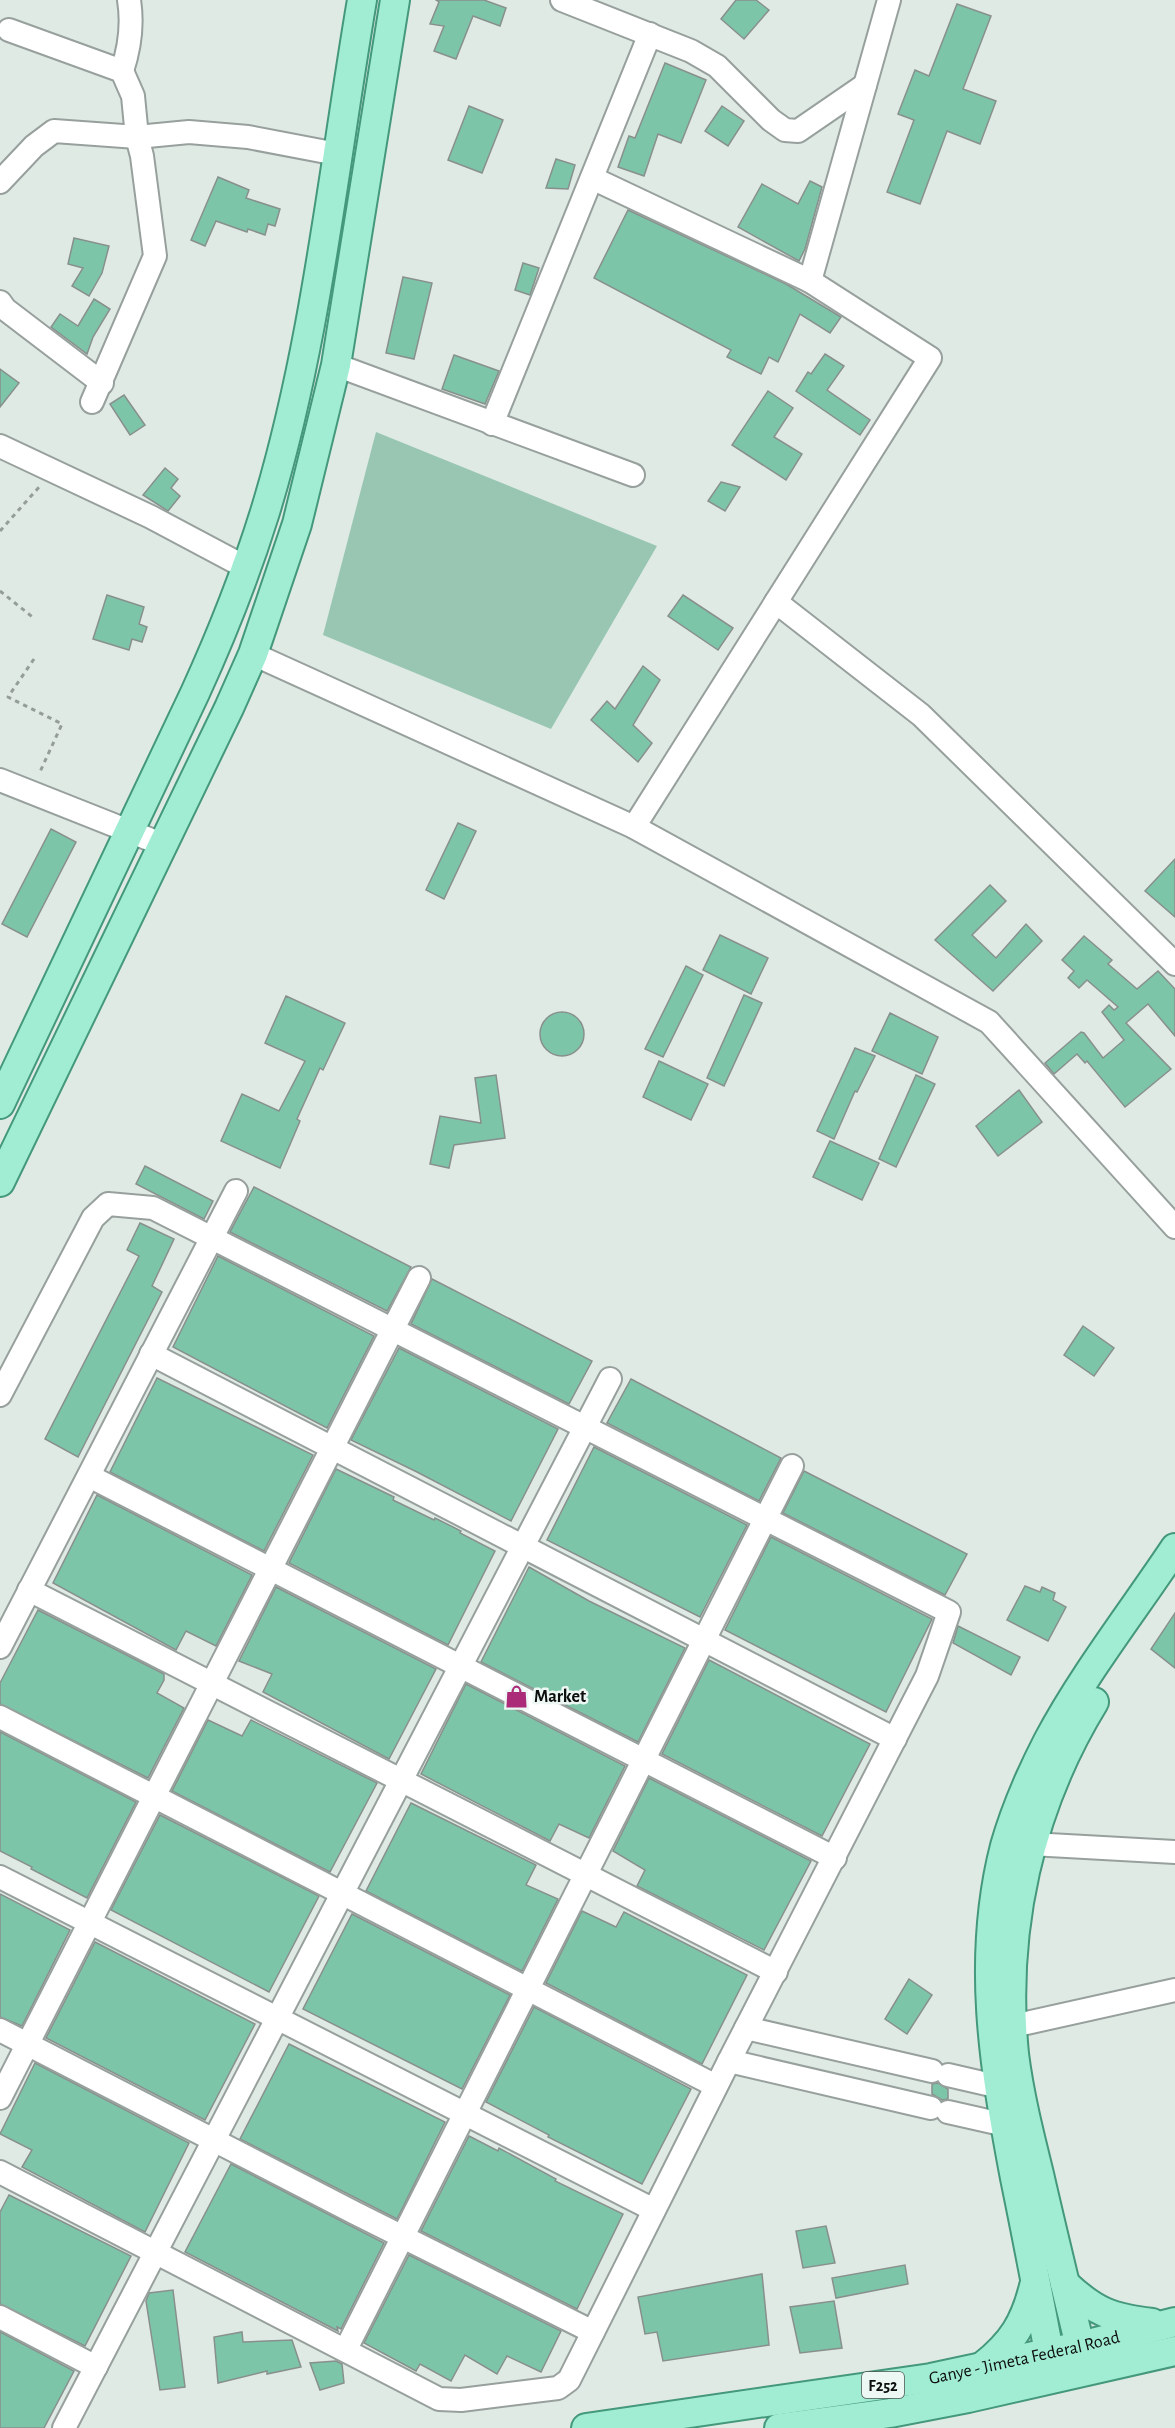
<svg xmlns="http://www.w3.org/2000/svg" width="1175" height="2428" viewBox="0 0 1175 2428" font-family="'Alegreya Sans',sans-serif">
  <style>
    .green { fill: #98c6b3 }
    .building { fill: #7dc5a9; stroke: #88908d; stroke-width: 1.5 }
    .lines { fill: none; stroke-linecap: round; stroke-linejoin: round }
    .minor-casing { stroke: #97a09c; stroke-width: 26 }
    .major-casing { stroke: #44987b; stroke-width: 32 }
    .path { stroke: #959d99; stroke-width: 3; stroke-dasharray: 4.5 4.5; stroke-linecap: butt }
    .minor { stroke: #fff; stroke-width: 22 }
    .major { stroke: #a1edd3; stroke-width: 28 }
    .labels { text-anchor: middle; stroke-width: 5; stroke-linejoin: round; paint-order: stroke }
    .shield { fill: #edf7f3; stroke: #505553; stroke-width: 1.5 }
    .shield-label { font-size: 16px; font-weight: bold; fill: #0c0f0e }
    .poi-label { font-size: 18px; font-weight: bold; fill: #0c0f0e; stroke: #edf7f3; text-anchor: start }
    .street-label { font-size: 18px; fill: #0c0f0e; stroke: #edf7f3 }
  </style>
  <rect width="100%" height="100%" fill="#e0eae5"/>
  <path class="green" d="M376 432 657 546 551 729 323 635Z"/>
  <g class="building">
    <path d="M436 0H484L506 8 500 26 473 16 456 59 434 51 444 26 430 24 439 2Z"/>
    <path d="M736 0H756L769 10 744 39 721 19Z"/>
    <path d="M957 4 991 16 963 89 996 101 980 144 947 131 920 204 887 192 914 120 898 114 915 70 929 76Z"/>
    <path d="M665 63 706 80 681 143 658 134 644 176 618 167 629 136 635 138Z"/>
    <path d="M469 106 503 120 482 173 448 160Z"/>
    <path d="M722 106 744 121 728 146 705 131Z"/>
    <path d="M556 159 575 165 568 189 546 188Z"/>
    <path d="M218 177 249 190 246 198 280 209 275 226 268 224 265 235 248 229 247 232 216 221 205 246 191 240Z"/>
    <path d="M810 181 822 187 805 249 799 261 738 227 762 184 798 204Z"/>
    <path d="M628 210 786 284 841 317 830 333 800 314 778 362 769 357 761 374 727 357 731 350 594 278Z"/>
    <path d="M74 238 109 246 102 273 89 296 72 286 83 268 68 264Z"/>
    <path d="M523 263 539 268 530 295 515 290Z"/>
    <path d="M403 277 432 283 414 359 386 353Z"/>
    <path d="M94 299 110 309 93 337 87 354 51 327 60 314 78 326Z"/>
    <path d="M825 354 844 366 827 390 870 420 860 435 796 391 808 372 811 374Z"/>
    <path d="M454 355 499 371 485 404 442 389Z"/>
    <path d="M0 369 19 383 0 407Z"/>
    <path d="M768 391 793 408 774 437 802 454 786 480 732 445Z"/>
    <path d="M124 395 145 425 130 435 110 404Z"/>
    <path d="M165 468 178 479 171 488 180 496 168 511 143 495Z"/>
    <path d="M721 482 740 487 725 511 708 501Z"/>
    <path d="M107 595 144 607 139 624 147 627 142 642 132 639 129 650 93 639Z"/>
    <path d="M683 595 733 628 718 650 668 616Z"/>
    <path d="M643 666 660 680 633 725 652 743 638 762 591 720 607 701 615 709Z"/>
    <path d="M458 823 476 831 444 899 426 890Z"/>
    <path d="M51 829 76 842 27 937 2 924Z"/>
    <path d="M1175 859V917L1145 891Z"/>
    <path d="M990 885 1006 901 972 935 996 958 1026 924 1042 941 993 991 935 940Z"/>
    <path d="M720 935 768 958 751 994 703 970Z"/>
    <path d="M1084 936 1112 960 1108 964 1137 989 1158 971 1175 989V1036L1148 1004 1126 1023 1171 1069 1125 1107 1087 1061 1085 1063 1077 1054 1054 1074 1045 1063 1081 1032 1084 1033 1103 1058 1124 1040 1102 1012 1109 1005 1114 1010 1118 1007 1087 980 1079 988 1068 978 1074 971 1062 960Z"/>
    <path d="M686 966 703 975 663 1057 645 1049Z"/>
    <path d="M744 995 762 1003 724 1086 707 1078Z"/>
    <path d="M286 996 345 1023 323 1070 320 1068 297 1119 300 1121 280 1168 221 1141 242 1094 279 1111 305 1061 265 1043Z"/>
    <circle cx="562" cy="1034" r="22"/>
    <path d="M890 1013 938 1037 922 1074 872 1051Z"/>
    <path d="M855 1048 875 1056 857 1092 855 1091 834 1139 817 1131Z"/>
    <path d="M659 1061 708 1084 691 1120 643 1097Z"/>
    <path d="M496 1075 505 1138 454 1145 449 1168 430 1164 440 1116 481 1123 475 1078Z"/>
    <path d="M916 1075 935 1084 896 1167 879 1159Z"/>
    <path d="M1019 1090 1042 1122 998 1156 976 1126Z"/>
    <path d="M830 1141 879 1163 862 1200 813 1177Z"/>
    <path d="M145 1166 213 1201 204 1219 136 1184Z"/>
    <path d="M254 1187 411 1267 387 1311 230 1232Z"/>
    <path d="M140 1223 174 1239 152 1286 162 1292 78 1457 45 1439 139 1256 127 1250Z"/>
    <path d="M218 1256 374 1336 327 1428 173 1347Z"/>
    <path d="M432 1279 592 1361 569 1404 411 1324Z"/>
    <path d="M1083 1326 1114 1348 1094 1376 1064 1355Z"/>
    <path d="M399 1348 558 1429 511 1521 417 1472 351 1440Z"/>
    <path d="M157 1378 313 1455 264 1551 110 1472Z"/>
    <path d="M631 1379 781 1458 759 1501 607 1423Z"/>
    <path d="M594 1447 747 1525 700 1617 547 1540Z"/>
    <path d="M336 1469 394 1497 393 1500 434 1520 435 1518 461 1531 460 1533 495 1551 448 1645 289 1563Z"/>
    <path d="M804 1471 967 1554 945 1595 783 1513Z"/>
    <path d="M97 1495 252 1575 216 1646 186 1631 176 1650 53 1583Z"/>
    <path d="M771 1537 932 1619 886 1712 725 1630Z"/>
    <path d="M529 1567 589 1601 685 1648 638 1742 481 1662Z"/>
    <path d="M1025 1586 1040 1592 1042 1587 1055 1593 1053 1600 1066 1607 1048 1641 1007 1620Z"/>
    <path d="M276 1587 436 1669 389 1759 263 1692 272 1674 239 1661Z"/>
    <path d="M38 1610 164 1674V1680L157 1693 184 1708 148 1778 0 1704V1683Z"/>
    <path d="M1175 1613V1668L1151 1649Z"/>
    <path d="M958 1626 1020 1657 1011 1675 953 1643Z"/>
    <path d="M709 1660 870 1744 822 1836 662 1754Z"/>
    <path d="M466 1684 625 1766 589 1838 559 1824 550 1841 421 1774Z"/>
    <path d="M208 1720 242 1736 251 1720 377 1783 330 1872 172 1791Z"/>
    <path d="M0 1732 136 1802 87 1898 31 1869 32 1867 0 1851Z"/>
    <path d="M649 1778 811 1861 764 1950 637 1886 645 1870 613 1851Z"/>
    <path d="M411 1803 536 1865 526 1885 558 1899 522 1971 366 1891Z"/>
    <path d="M160 1815 319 1896 269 1992 111 1910Z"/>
    <path d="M0 1894 70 1930 22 2026 0 2017Z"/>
    <path d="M582 1911 616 1927 624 1912 747 1975 702 2064 546 1983Z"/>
    <path d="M352 1914 510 1995 462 2089 303 2009Z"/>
    <path d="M95 1942 255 2024 205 2120 46 2038Z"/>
    <path d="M909 1979 932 1995 907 2034 885 2019Z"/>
    <path d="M534 2007 691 2089 642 2184 548 2137 549 2135 486 2102Z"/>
    <path d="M289 2044 445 2122 397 2219 240 2139Z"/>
    <path d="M35 2063 189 2143 145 2232 22 2167 32 2150 0 2134Z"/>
    <path d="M938 2083 948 2089V2099L942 2100 932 2094V2084Z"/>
    <path d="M469 2136 498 2151 499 2148 556 2179 555 2181 623 2214 577 2309 421 2231Z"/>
    <path d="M231 2164 384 2243 341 2329 337 2327 338 2331 185 2252Z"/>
    <path d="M9 2195 131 2256 85 2346 0 2304V2212Z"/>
    <path d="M826 2226 835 2263 803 2268 796 2231Z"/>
    <path d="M409 2255 561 2331 541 2372 507 2356 497 2374 465 2355 451 2381 420 2364 416 2371 364 2343Z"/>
    <path d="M905 2265 908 2284 836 2298 832 2278Z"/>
    <path d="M762 2274 769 2345 663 2361 657 2332 645 2334 638 2297Z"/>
    <path d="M173 2290 185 2387 160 2390 146 2301 149 2293Z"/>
    <path d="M834 2301 842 2348 800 2353 790 2307Z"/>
    <path d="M0 2332 74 2371 44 2428H0Z"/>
    <path d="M242 2332 243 2342 292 2340 301 2367 267 2374V2371L218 2383 214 2337Z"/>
    <path d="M336 2361 342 2364 344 2383 320 2390 310 2363Z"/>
  </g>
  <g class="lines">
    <defs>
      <g id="minor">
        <path d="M562 0 691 51 717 66 771 120 785 130 798 131 865 85"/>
        <path d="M9 30 122 71 133 96 137 137 142 156 155 256 92 402"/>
        <path d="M122 71C130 47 133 25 129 0"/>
        <path d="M592 178 810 281 930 358 634 827 989 1022 1175 1227"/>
        <path d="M0 182 34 146 54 131 137 137 189 132 248 137 337 154"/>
        <path d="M810 281 889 0"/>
        <path d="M0 302 5 309 102 383"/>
        <path d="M336 365 633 475"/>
        <path d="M492 424 650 34"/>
        <path d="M0 446 151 517 245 567"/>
        <path d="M776 602 921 715 1175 964"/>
        <path d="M253 654 634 827"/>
        <path d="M0 780 164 845"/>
        <path d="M151 1354 895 1739"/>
        <path d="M0 1395 93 1218 108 1204 153 1208 949 1612 927 1676 729 2061 569 2380 558 2388 461 2400 439 2399 0 2172"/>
        <path d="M89 1476 835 1858"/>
        <path d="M29 1590 776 1972"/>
        <path d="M0 1647 236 1191"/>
        <path d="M0 1717 716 2086"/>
        <path d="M1031 1844 1175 1852"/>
        <path d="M0 1877 654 2210"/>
        <path d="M1013 2026 1175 1990"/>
        <path d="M746 2028 932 2071"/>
        <path d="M0 2030 355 2213 593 2332"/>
        <path d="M729 2061 931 2108"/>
        <path d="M948 2075 1013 2090"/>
        <path d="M0 2098 419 1278"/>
        <path d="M948 2112 1019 2128"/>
        <path d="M0 2317 96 2367"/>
        <path d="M346 2349 792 1466"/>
        <path d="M64 2428 610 1379"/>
      </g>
      <g id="major">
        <path d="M0 1104 195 693C222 634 246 573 265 512 316 346 333 170 362 0"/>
        <path d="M0 1182 229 708 253 654 297 524 336 365 395 0"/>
        <path d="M1065 2284C1095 2312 1111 2318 1152 2323"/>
        <path d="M1080 2346C1066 2288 1052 2231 1039 2174 1029 2134 1019 2094 1014 2054 1002 1930 1029 1808 1094 1702"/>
        <path d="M1049 2352C1038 2294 1027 2236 1015 2178 994 2067 976 1958 1005 1846 1015 1811 1031 1774 1048 1741 1083 1675 1133 1611 1175 1548"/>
        <path d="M983 2366C1012 2343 1025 2323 1034 2286"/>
        <path id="s1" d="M586 2428 931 2378 1080 2346 1175 2322"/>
        <path d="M779 2428 890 2413 968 2398 1175 2351"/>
      </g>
    </defs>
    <use href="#minor" class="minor-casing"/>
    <use href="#major" class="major-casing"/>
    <g class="path">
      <path d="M0 531 40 486"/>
      <path d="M0 591 35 619"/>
      <path d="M34 659 8 697 62 724 39 774"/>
    </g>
    <use href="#minor" class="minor"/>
    <use href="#major" class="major"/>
  </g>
  <defs>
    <symbol id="shop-bare" viewBox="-9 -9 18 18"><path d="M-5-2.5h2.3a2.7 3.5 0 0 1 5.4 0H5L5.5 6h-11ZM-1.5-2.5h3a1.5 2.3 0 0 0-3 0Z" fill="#ab2b79" stroke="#edf7f3" stroke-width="2.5" paint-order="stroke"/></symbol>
  </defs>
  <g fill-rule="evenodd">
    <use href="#shop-bare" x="500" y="1680" width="33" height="33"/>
  </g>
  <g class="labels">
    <rect class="shield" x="862" y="2372" width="42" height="26" rx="4.5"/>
    <g class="shield-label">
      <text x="883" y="2391">F252</text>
    </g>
    <g class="poi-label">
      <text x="534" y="1702">Market</text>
    </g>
    <g class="street-label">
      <text dy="6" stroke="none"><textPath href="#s1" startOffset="444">Ganye - Jimeta Federal Road</textPath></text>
    </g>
  </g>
</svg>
